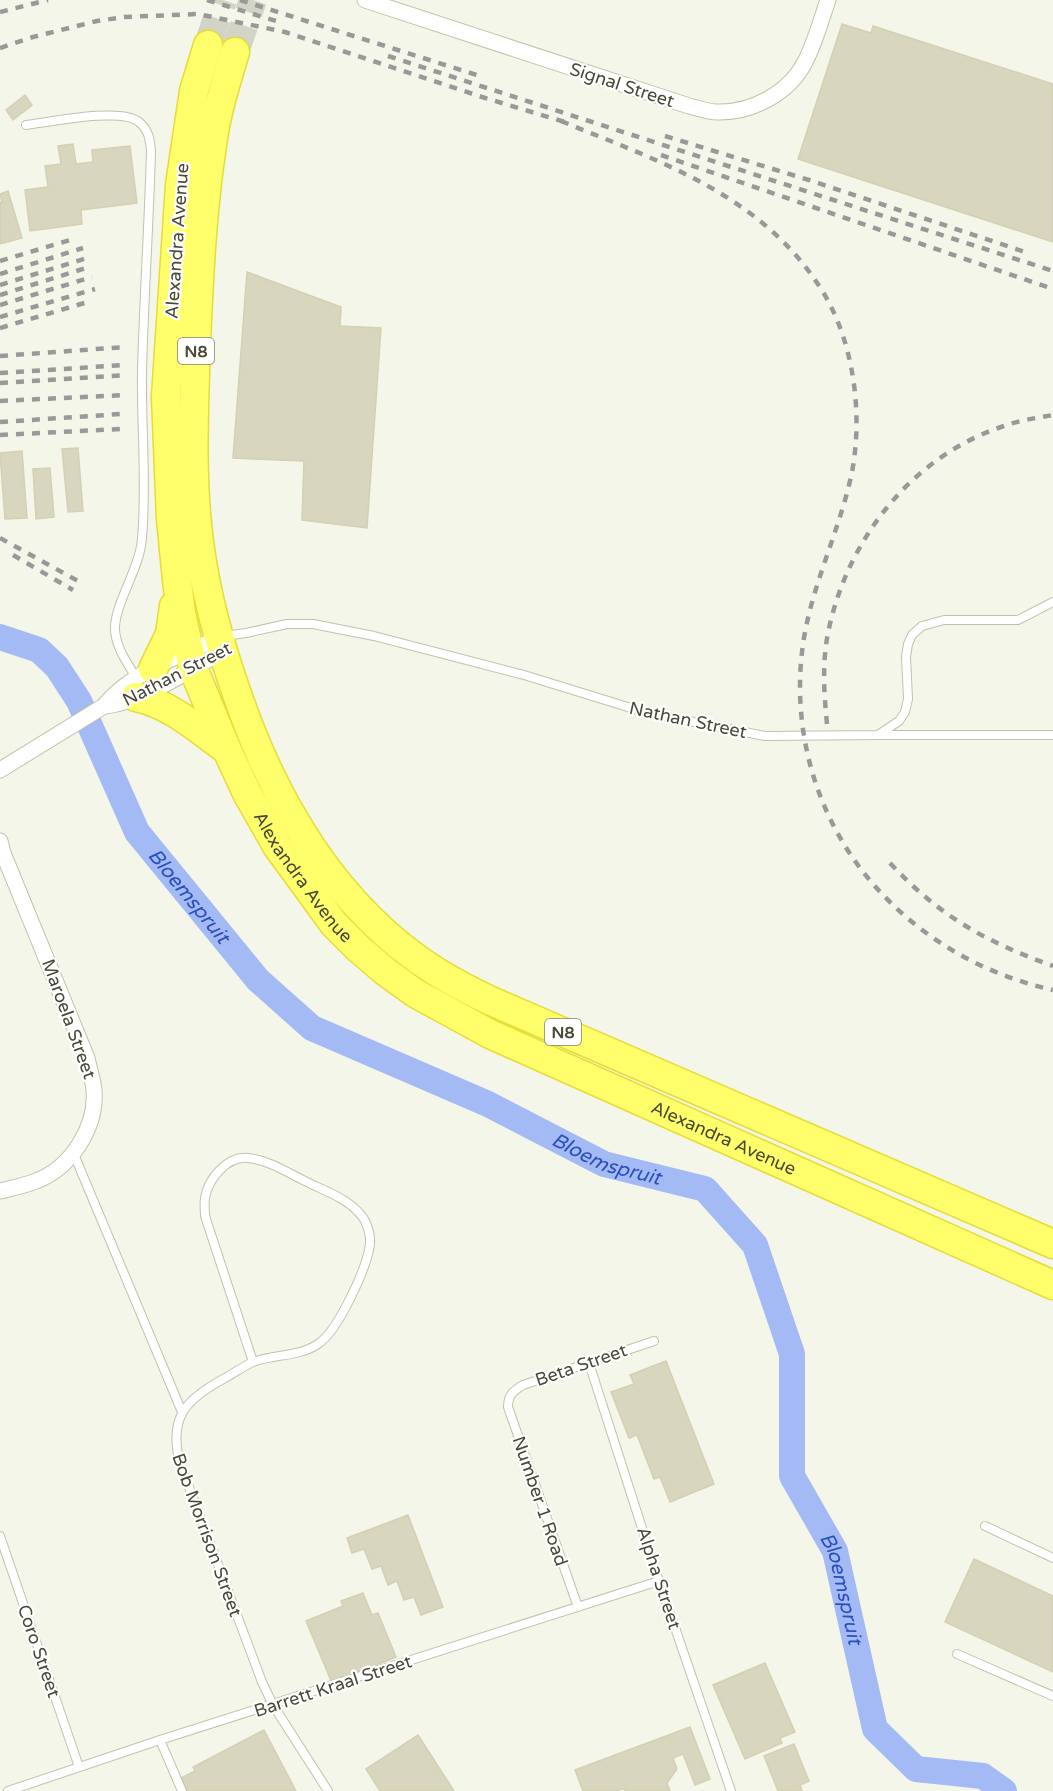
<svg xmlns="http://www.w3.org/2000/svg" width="1053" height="1791" viewBox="0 0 1053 1791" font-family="'Varela Round',sans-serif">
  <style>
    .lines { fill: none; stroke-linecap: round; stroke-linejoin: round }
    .river { stroke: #a4baf4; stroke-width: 26 }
    .building { fill: #d8d6bf; stroke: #d3d1b1; stroke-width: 1.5 }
    .highway-tunnel { stroke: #d3d3c6; stroke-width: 28; stroke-dasharray: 28 14; stroke-linecap: butt }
    .lane-casing { stroke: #c2c2ac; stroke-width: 10 }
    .street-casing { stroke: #c2c2ac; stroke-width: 17 }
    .highway-casing { stroke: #e5dd35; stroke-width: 31 }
    .lane { stroke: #fff; stroke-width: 8 }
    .street { stroke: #fff; stroke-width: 15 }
    .highway { stroke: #fffe6b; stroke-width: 28 }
    .rail { stroke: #999; stroke-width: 4.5; stroke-dasharray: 8 8; stroke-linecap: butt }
    .labels { text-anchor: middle; stroke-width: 4.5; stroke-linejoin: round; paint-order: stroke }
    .shield { fill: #fff; stroke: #808073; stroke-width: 1.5 }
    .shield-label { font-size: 16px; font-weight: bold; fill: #4a4937 }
    .street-label { font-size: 18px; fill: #4a4937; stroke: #fff }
    .water-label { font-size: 20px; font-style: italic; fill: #2a4fbc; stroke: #fff }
  </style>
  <rect width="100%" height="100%" fill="#f5f6ea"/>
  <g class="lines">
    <path class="river" id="s1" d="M0 637 39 650 57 667 79 701 137 832 258 980 312 1028 488 1104 604 1164 705 1189 755 1245 792 1354V1476L835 1551 875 1729 916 1769 983 1776 1004 1791"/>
  </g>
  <g class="building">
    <path d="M842 24 871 33 873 26 1053 84V242L798 159Z"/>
    <path d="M25 95 32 105 13 120 6 110Z"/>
    <path d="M73 144 76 164 93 162 92 150 130 146 137 203 81 210 82 224 30 231 25 190 48 187 45 166 61 164 58 146Z"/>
    <path d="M8 191 22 238 0 244V202H2L0 194Z"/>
    <path d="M247 272 341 307 340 326 381 328 367 528 302 520 304 461 233 458Z"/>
    <path d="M78 448 83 511 68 512 62 449Z"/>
    <path d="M22 451 27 518 5 519 0 453Z"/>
    <path d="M50 468 54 517 36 519 33 469Z"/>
    <path d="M666 1361 714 1484 670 1502 660 1477 654 1479 637 1435 629 1438 611 1392 634 1384 630 1375Z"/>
    <path d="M408 1515 443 1607 421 1615 414 1597 404 1600 397 1581 388 1585 381 1566 372 1569 364 1549 352 1553 347 1538Z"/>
    <path d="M974 1559 1053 1596V1672L945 1622Z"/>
    <path d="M363 1593 372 1615 378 1613 396 1657 332 1683 306 1621 343 1606 341 1601Z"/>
    <path d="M765 1663 795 1732 780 1738 782 1743 745 1759 713 1685Z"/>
    <path d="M690 1727 710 1779 695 1785 683 1754 673 1758 677 1769 667 1783 670 1791H625L624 1788 617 1791H583L575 1770Z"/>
    <path d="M264 1730 296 1791H186L179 1779 195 1771 193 1767Z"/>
    <path d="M418 1735 454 1791H380L366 1769Z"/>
    <path d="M794 1744 809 1781 800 1785 802 1791H778L764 1756Z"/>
  </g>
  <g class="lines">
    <g class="highway-tunnel">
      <path d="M208 45 223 0"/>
      <path d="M235 52 253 0"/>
    </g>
    <defs>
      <g id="lane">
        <path d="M26 125C50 122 122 107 139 122 149 130 150 140 151 151 149 224 144 297 142 370 141 426 147 483 142 538 140 569 114 604 115 630 116 648 128 664 137 679"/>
        <path d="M225 636 246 633 287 624H313L374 636 524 675 644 712 765 736 878 735 899 721 905 712 908 699 906 657 908 644 912 635 922 626 944 620H1018L1053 602"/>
        <path d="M879 735H1053"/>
        <path d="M73 1152 182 1412"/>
        <path d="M253 1362 205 1216C205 1210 204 1204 205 1198 208 1179 227 1156 248 1158 269 1160 288 1173 307 1182 325 1191 347 1198 361 1215 367 1222 371 1235 370 1244 367 1268 338 1331 318 1344 299 1357 274 1354 253 1362 244 1366 234 1373 225 1378 186 1399 168 1417 180 1463L262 1682 273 1705 328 1791"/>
        <path d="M589 1363 659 1581 731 1791"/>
        <path d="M985 1526 1053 1558"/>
        <path d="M0 1536 79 1767"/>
        <path d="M578 1607 508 1407C508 1395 513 1391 523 1385L654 1341"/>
        <path d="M957 1654 1053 1696"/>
        <path d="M160 1740 182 1791"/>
        <path d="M8 1791 160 1740 659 1581"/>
      </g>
      <g id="street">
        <path d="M365 0 689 106C698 108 708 112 717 112 752 113 789 93 805 62 815 43 821 20 828 0"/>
        <path d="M104 706C141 703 189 670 222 652"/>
        <path d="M0 770 104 706C129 674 181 654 218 639"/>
        <path d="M0 841 3 853 87 1058C89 1068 93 1079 94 1090 97 1127 71 1168 36 1181 24 1186 12 1188 0 1191"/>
      </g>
      <g id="highway">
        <path id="s2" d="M208 45 194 91 180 185 166 397 171 519 177 580 181 613 193 668 227 750 247 793 277 846 334 924 359 949 386 972 415 993 490 1034 1053 1285"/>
        <path d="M235 52C226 82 216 113 212 145 202 209 199 276 196 342 194 410 190 481 200 549 207 599 220 646 237 694 274 802 336 908 435 971 453 982 472 992 491 1001L1053 1244"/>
        <path d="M153 669 170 634 174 606"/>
        <path d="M136 697C171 704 199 730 227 750"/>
      </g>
    </defs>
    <use href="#lane" class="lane-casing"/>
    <use href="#street" class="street-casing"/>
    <use href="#highway" class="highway-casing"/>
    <use href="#lane" class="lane"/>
    <use href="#street" class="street"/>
    <use href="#highway" class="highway"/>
    <g class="rail">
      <path d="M207 0 276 21"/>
      <path d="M240 0 483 77"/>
      <path d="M0 12 48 0"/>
      <path d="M0 48 33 37 97 21 124 17 198 14 285 32 482 97 568 123"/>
      <path d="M388 56 1053 271"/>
      <path d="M561 121C661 162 763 195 823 292 854 343 863 414 852 472 841 525 817 574 806 627 788 715 811 809 868 878 916 936 981 974 1053 990"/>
      <path d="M665 136 809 180 1028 253"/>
      <path d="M661 155 1053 289"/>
      <path d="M0 261 70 240"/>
      <path d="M0 274 83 248"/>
      <path d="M0 285 87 258"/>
      <path d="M0 295 89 267"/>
      <path d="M0 305 92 277"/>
      <path d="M0 317 95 289"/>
      <path d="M0 328 91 301"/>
      <path d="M0 356 125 347"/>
      <path d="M0 373 125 365"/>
      <path d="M0 383 126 375"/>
      <path d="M0 401 125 395"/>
      <path d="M0 422 121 414"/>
      <path d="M0 435 120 429"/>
      <path d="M0 538 78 581"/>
      <path d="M13 555 73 590"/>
      <path d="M827 724C824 694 822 663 828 633 847 539 912 456 1004 426 1020 420 1037 418 1053 415"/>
      <path d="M890 863C939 916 986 942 1053 966"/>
    </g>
  </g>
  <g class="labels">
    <g class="shield">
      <rect x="178" y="338" width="36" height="26" rx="4.5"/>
      <rect x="545" y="1019" width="36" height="26" rx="4.5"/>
    </g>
    <g class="shield-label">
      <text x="196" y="357">N8</text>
      <text x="563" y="1038">N8</text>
    </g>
    <g class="street-label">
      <text transform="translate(622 85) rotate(18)" y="6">Signal Street</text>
      <text transform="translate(177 241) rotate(-86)" y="6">Alexandra Avenue</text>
      <text transform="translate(177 674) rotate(-27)" y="6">Nathan Street</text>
      <text transform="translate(688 720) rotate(12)" y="6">Nathan Street</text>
      <text dy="6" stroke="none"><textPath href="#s2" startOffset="866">Alexandra Avenue</textPath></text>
      <text transform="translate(69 1019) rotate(70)" y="6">Maroela Street</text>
      <text dy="6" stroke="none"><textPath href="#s2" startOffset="1370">Alexandra Avenue</textPath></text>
      <text transform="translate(581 1365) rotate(-19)" y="6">Beta Street</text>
      <text transform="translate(540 1501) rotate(71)" y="6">Number 1 Road</text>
      <text transform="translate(207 1535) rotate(70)" y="6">Bob Morrison Street</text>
      <text transform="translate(659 1578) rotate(72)" y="6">Alpha Street</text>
      <text transform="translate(39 1651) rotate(71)" y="6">Coro Street</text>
      <text transform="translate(333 1686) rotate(-18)" y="6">Barrett Kraal Street</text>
    </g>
    <g class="water-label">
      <text dy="7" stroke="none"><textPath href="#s1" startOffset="332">Bloemspruit</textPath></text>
      <text dy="7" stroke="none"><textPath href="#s1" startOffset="836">Bloemspruit</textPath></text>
      <text dy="7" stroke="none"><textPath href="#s1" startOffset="1376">Bloemspruit</textPath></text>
    </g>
  </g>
</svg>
